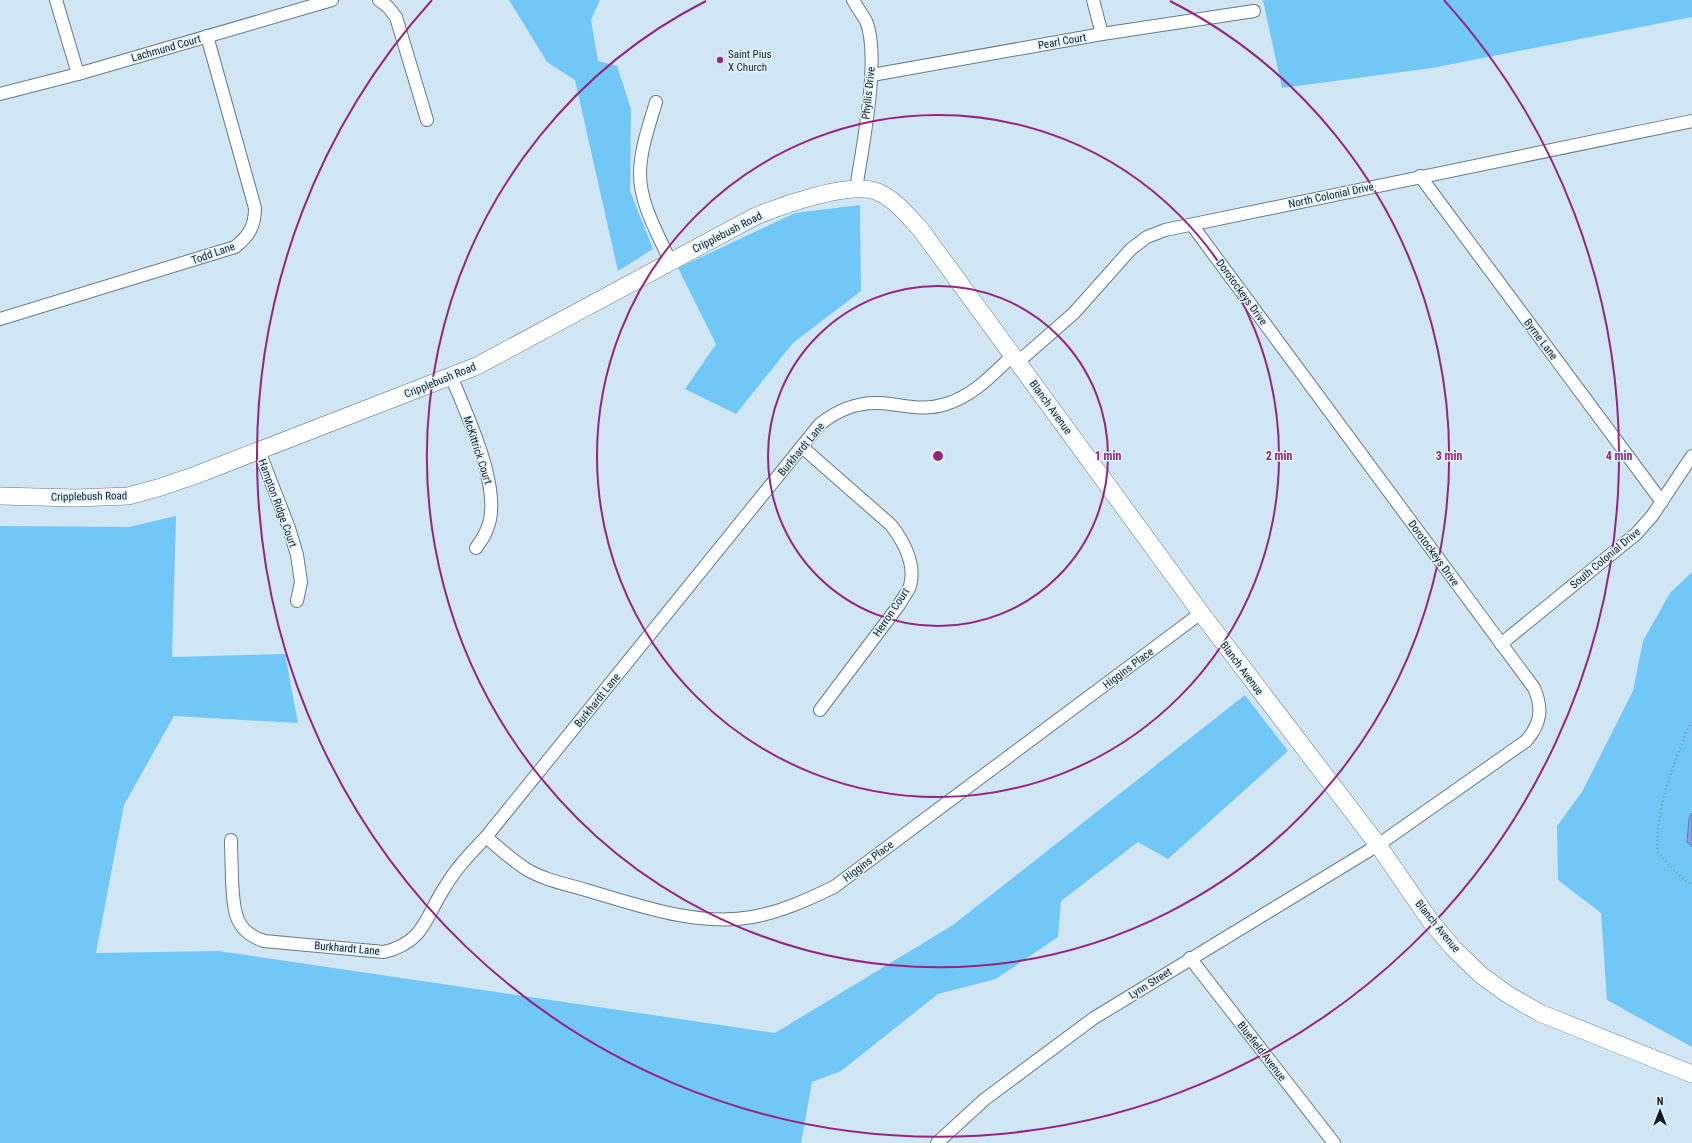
<svg xmlns="http://www.w3.org/2000/svg" width="1692" height="1143" viewBox="0 0 1692 1143" font-family="'Roboto Condensed',sans-serif">
  <style>
    .green { fill: #71c8f6 }
    .water { fill: #8e9dea; stroke: #6a77ae }
    .lines { fill: none; stroke-linecap: round; stroke-linejoin: round }
    .minor-casing { stroke: #667b86; stroke-width: 14 }
    .secondary-casing { stroke: #667b86; stroke-width: 18 }
    .path { stroke: #85959f; stroke-width: 2.5; stroke-dasharray: 1 3; stroke-linecap: butt }
    .minor { stroke: #fff; stroke-width: 12 }
    .secondary { stroke: #fff; stroke-width: 17 }
    .ring { fill: none; stroke: #972482; stroke-width: 2 }
    .poi-dot { fill: #972482; stroke: #e1f3fd; stroke-width: 1.5 }
    .labels { text-anchor: middle; stroke-width: 3; stroke-linejoin: round; paint-order: stroke }
    .street-label { font-size: 11px; fill: #161e22; stroke: #e1f3fd }
    .poi-label { font-size: 11px; fill: #161e22; stroke: #e1f3fd; text-anchor: start }
    .centre { fill: #972482; stroke: #e1f3fd; stroke-width: 2 }
    .ring-label { font-size: 12px; text-anchor: middle; font-weight: bold; fill: #972482; stroke: #e1f3fd; stroke-width: 3; stroke-linejoin: round; paint-order: stroke }
  </style>
  <rect width="100%" height="100%" fill="#d0e6f4"/>
  <g class="green">
    <path d="M509 0H600L591 20 598 61 617 66 631 109 630 191 653 249 618 271 575 80 547 62Z"/>
    <path d="M1263 0H1692V17L1432 68 1282 88Z"/>
    <path d="M860 205 861 291 793 343 736 414 685 389 716 344 678 268 795 213Z"/>
    <path d="M176 516 172 657 285 654 298 723 174 716 124 805 96 953 218 951 775 1033 953 925 1245 695 1288 751 1168 859 1138 842 1061 901 1058 937 996 979 938 994 841 1071 812 1082 801 1143H0V526L129 527Z"/>
    <path d="M1692 572V813L1689 818 1687 842 1692 847V1047L1607 1000 1601 913 1558 880 1557 826 1582 792 1633 691 1643 641 1670 593Z"/>
  </g>
  <path class="water" d="M1692 813V847L1687 842 1689 818Z"/>
  <g class="lines">
    <defs>
      <g id="minor">
        <path d="M56 0 78 74"/>
        <path d="M379 0 388 7 396 17 427 120"/>
        <path d="M853 0C857 7 862 14 866 21 881 57 862 149 856 189"/>
        <path d="M1093 0 1102 34"/>
        <path d="M872 75 1102 34 1254 11"/>
        <path d="M0 94 78 74 332 0"/>
        <path d="M656 102C649 126 640 150 640 174 640 204 658 234 670 261"/>
        <path d="M1420 176 1662 502"/>
        <path d="M0 319 235 247C249 236 255 226 255 208L207 36"/>
        <path d="M1018 362 1074 313 1131 249 1147 237 1165 230 1692 121"/>
        <path d="M451 376C466 413 504 491 487 529 485 536 480 542 476 548"/>
        <path d="M802 447 891 525C904 542 916 564 910 586 908 592 902 599 899 605L820 710"/>
        <path d="M259 451 289 528 297 555 301 582 297 601"/>
        <path d="M1501 644 1636 534 1652 516 1692 456"/>
        <path d="M486 837C499 848 512 860 526 869 544 880 566 884 586 890 638 905 697 927 752 917 781 912 807 900 834 887L1201 613"/>
        <path d="M231 840C231 854 232 867 232 881 234 909 233 931 264 941L384 952C425 942 425 917 445 887 456 868 471 853 486 837L820 424C838 410 856 402 879 403 903 404 921 412 946 404 973 396 992 375 1012 356"/>
        <path d="M1190 958 1334 1143"/>
        <path d="M937 1143 985 1099 1094 1018 1378 845 1526 741C1541 724 1543 708 1534 688L1192 225"/>
      </g>
      <path id="secondary" d="M0 496 76 498 128 496 158 488 196 475 477 366 754 217C780 206 851 180 878 192 896 200 908 216 921 230L1201 613 1378 845 1431 922 1454 949 1481 975 1507 994 1540 1013 1692 1074"/>
    </defs>
    <use href="#minor" class="minor-casing"/>
    <use href="#secondary" class="secondary-casing"/>
    <path class="path" d="M1692 722C1686 729 1684 740 1680 748 1667 782 1657 814 1657 851L1672 869 1692 885"/>
    <use href="#minor" class="minor"/>
    <use href="#secondary" class="secondary"/>
  </g>
  <g class="ring">
    <circle cx="938" cy="456" r="170"/>
    <circle cx="938" cy="456" r="341"/>
    <path d="M1170 1A511 511 0 1 1 706 1"/>
    <path d="M1444 0A681 681 0 1 1 432 0"/>
  </g>
  <circle class="poi-dot" cx="720" cy="60" r="4"/>
  <g class="labels">
    <g class="street-label">
      <text transform="translate(1062 41) rotate(-10)" y="4">Pearl Court</text>
      <text transform="translate(166 48) rotate(-16)" y="4">Lachmund Court</text>
      <text transform="translate(868 93) rotate(-84)" y="4">Phyllis Drive</text>
      <text transform="translate(1331 195) rotate(-12)" y="4">North Colonial Drive</text>
      <text transform="translate(727 232) rotate(-27)" y="4">Cripplebush Road</text>
      <text transform="translate(213 253) rotate(-19)" y="4">Todd Lane</text>
      <text transform="translate(1242 292) rotate(54)" y="4">Dorotockeys Drive</text>
      <text transform="translate(1541 339) rotate(53)" y="4">Byrne Lane</text>
      <text transform="translate(440 380) rotate(-22)" y="4">Cripplebush Road</text>
      <text transform="translate(1051 407) rotate(54)" y="4">Blanch Avenue</text>
      <text transform="translate(801 449) rotate(-50)" y="4">Burkhardt Lane</text>
      <text transform="translate(478 450) rotate(72)" y="4">McKittrick Court</text>
      <text transform="translate(89 496) rotate(-1)" y="4">Cripplebush Road</text>
      <text transform="translate(278 503) rotate(70)" y="4">Hampton Ridge Court</text>
      <text transform="translate(1434 553) rotate(54)" y="4">Dorotockeys Drive</text>
      <text transform="translate(1605 558) rotate(-40)" y="4">South Colonial Drive</text>
      <text transform="translate(891 612) rotate(-56)" y="4">Herron Court</text>
      <text transform="translate(1128 668) rotate(-37)" y="4">Higgins Place</text>
      <text transform="translate(1242 668) rotate(53)" y="4">Blanch Avenue</text>
      <text transform="translate(597 700) rotate(-51)" y="4">Burkhardt Lane</text>
      <text transform="translate(868 861) rotate(-37)" y="4">Higgins Place</text>
      <text transform="translate(1438 926) rotate(51)" y="4">Blanch Avenue</text>
      <text transform="translate(347 948) rotate(5)" y="4">Burkhardt Lane</text>
      <text transform="translate(1150 983) rotate(-32)" y="4">Lynn Street</text>
      <text transform="translate(1262 1051) rotate(52)" y="4">Bluefield Avenue</text>
    </g>
    <g class="poi-label">
      <text x="728" y="58">Saint Pius<tspan x="728" dy="13">X Church</tspan></text>
    </g>
  </g>
  <circle cx="938" cy="456" r="6" class="centre"/>
  <g class="ring-label">
    <text x="1108" y="460">1 min</text>
    <text x="1279" y="460">2 min</text>
    <text x="1449" y="460">3 min</text>
    <text x="1619" y="460">4 min</text>
  </g>
  <g transform="translate(1660 1111)" stroke="#e1f3fd" stroke-width="3" paint-order="stroke">
  <path d="M0-3L7 15L0 10L-7 15Z" fill="#161e22"/>
  <text y="-6" font-size="11" font-weight="bold" text-anchor="middle" fill="#161e22">N</text>
  </g>
</svg>
